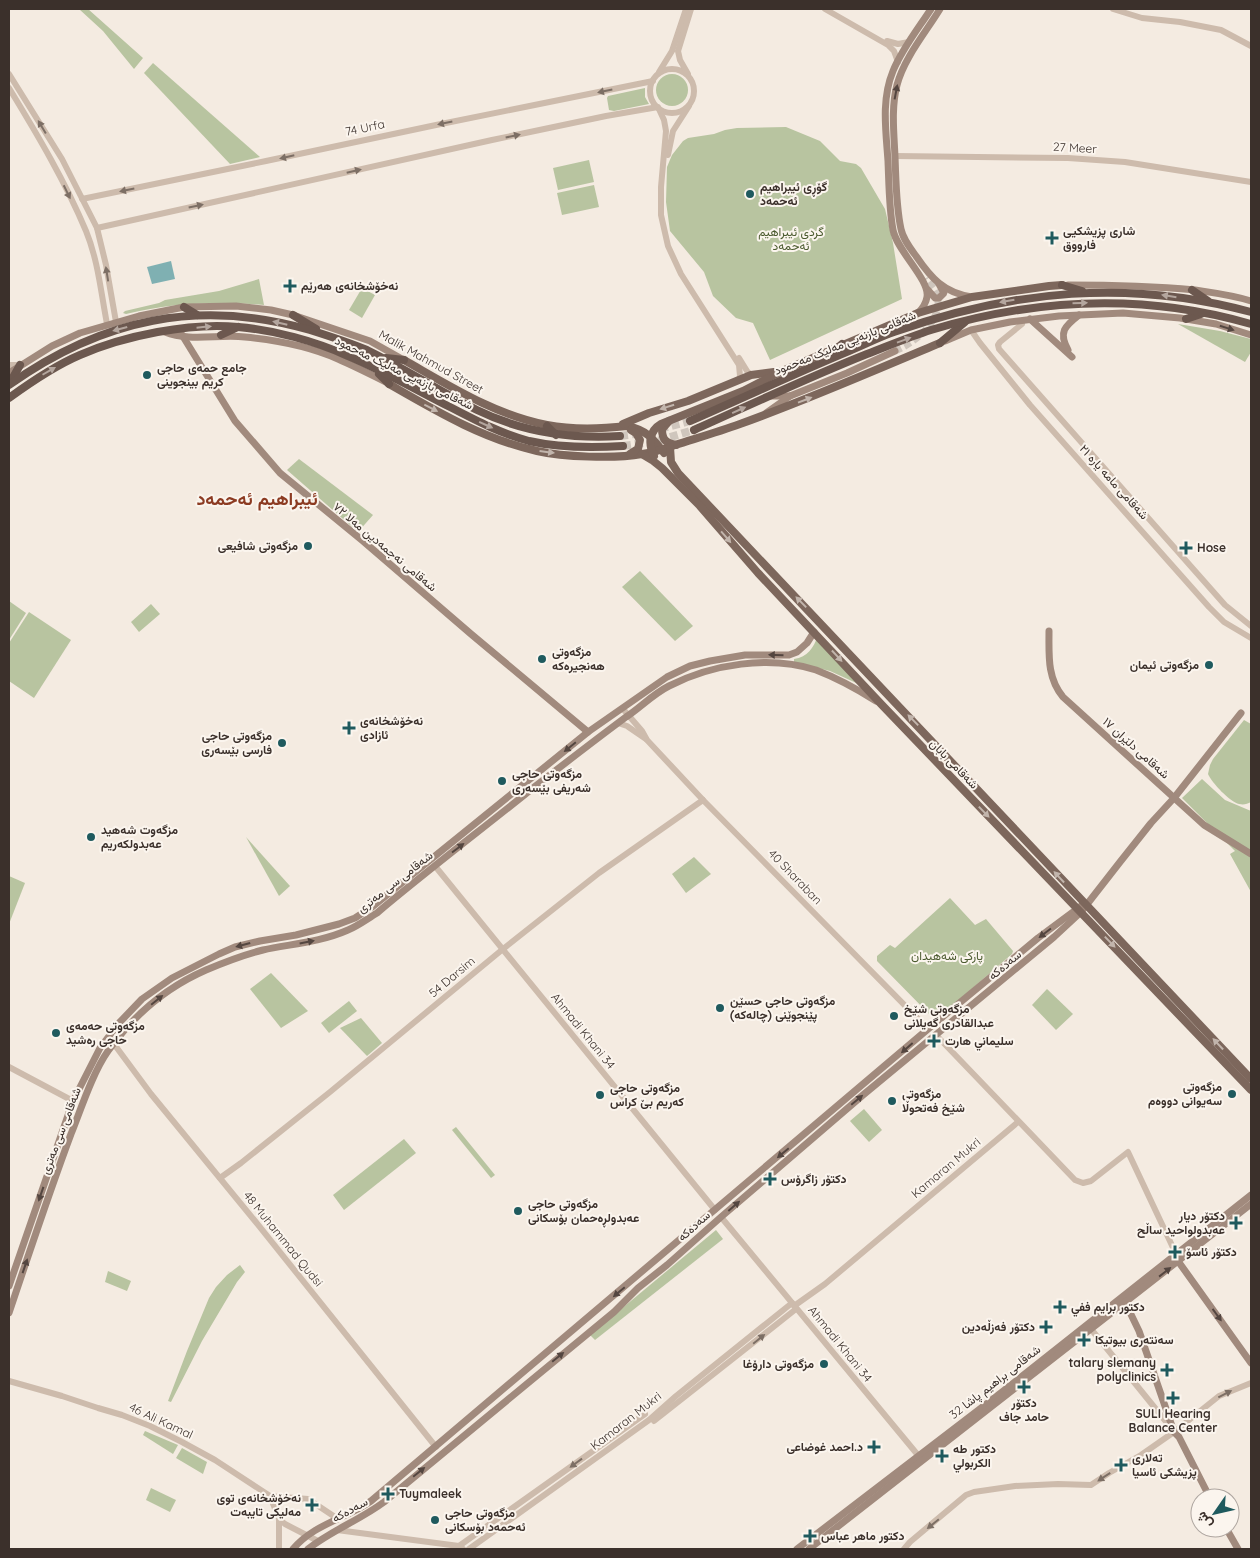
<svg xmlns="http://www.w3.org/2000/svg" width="1260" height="1558" viewBox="0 0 1260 1558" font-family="Quicksand,Vazirmatn,sans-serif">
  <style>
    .green { fill: #b8c4a0 }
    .water { fill: #7fb0b2 }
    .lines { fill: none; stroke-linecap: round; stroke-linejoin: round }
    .secondary-tunnel { stroke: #cfc6bd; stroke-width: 7; stroke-dasharray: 7 3.5; stroke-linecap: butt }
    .trunk-tunnel { stroke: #cfc6bd; stroke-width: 8; stroke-dasharray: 8 4; stroke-linecap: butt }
    .tertiary { stroke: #cdbbac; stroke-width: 6 }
    .secondary { stroke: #a18a7d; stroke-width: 7 }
    .primary { stroke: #7d675c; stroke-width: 8 }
    .trunk { stroke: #6c584f; stroke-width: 8 }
    .oneway { fill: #7d6f65 }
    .oneway2 { fill: #544640 }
    .oneway3 { fill: #b4a69e }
    .oneway4 { fill: #c2b5ac }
    .poi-dot { fill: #1f5a5e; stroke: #fbf5ee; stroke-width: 2 }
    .labels { text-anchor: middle; stroke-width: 4; stroke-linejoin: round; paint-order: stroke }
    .street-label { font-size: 12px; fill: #3b302b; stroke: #fbf5ee }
    .poi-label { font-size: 12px; font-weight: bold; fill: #3b302b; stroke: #fbf5ee; text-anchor: start }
    .park-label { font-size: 12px; fill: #4a5a2e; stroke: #fbf5ee }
    .district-label { font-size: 18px; font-weight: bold; fill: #8c3b22; stroke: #fbf5ee }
  </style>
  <rect width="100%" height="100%" fill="#f4ebe1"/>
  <g class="green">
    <path d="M79 9H88L143 58 134 69 103 31Z"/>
    <path d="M153 63 260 157 230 164 144 73Z"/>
    <circle cx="672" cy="90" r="16"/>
    <path d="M645 88V97L649 104 614 111 609 110 607 98 608 96Z"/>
    <path d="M786 127 820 141 840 161 856 164 861 168 885 209 893 243 902 299 770 360 753 323 736 318 713 296 704 272 670 231 666 202 667 167 672 155 683 141 688 138 714 134 725 130 737 128Z"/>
    <path d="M589 160 594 182 558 190 553 168Z"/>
    <path d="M594 185 599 207 562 215 557 193Z"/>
    <path d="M259 279 264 305C214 301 174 303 126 314L123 313 125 311 159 303 165 300 219 291Z"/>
    <path d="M362 288 375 295 362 318 349 310Z"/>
    <path d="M1178 324 1220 331 1251 339V352L1245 362Z"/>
    <path d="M299 459 373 515 358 532 287 470Z"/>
    <path d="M640 571 693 626 675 641 622 587Z"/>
    <path d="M9 601 26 613 9 640Z"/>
    <path d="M151 604 160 614 139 632 131 622Z"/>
    <path d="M29 612 71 640 34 698 9 681V643Z"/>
    <path d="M818 636 865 687 830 671 794 662V659C808 657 813 648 818 636Z"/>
    <path d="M1244 720 1251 724V802C1247 804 1244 805 1239 804 1230 802 1212 783 1208 774L1210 765 1213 759Z"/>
    <path d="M1202 779 1225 800 1251 811V892L1230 854 1235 851 1182 798Z"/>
    <path d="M246 837 290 886 279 896Z"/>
    <path d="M694 857 711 874 686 893 672 874Z"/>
    <path d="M9 876 25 883 9 924Z"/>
    <path d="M950 898 975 925 986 919 1013 951 1012 954 938 1018H933L877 961V956L890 945 895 948Z"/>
    <path d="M271 973 308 1011 281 1028 250 989Z"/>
    <path d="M1047 989 1073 1014 1056 1030 1032 1005Z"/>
    <path d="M349 1001 357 1011 329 1033 321 1023Z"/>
    <path d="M361 1018 382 1043 367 1056 340 1028Z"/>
    <path d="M864 1109 882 1130 869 1142 850 1121Z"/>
    <path d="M456 1127 495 1175 491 1178 452 1130Z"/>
    <path d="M404 1139 416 1153 344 1210 333 1195Z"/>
    <path d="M716 1230 723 1239 595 1340 590 1335Z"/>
    <path d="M240 1265 245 1272 237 1282 202 1341 171 1402 168 1401 187 1351 209 1298 216 1287 227 1275Z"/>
    <path d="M108 1271 131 1281 127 1291 105 1282Z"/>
    <path d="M145 1431 178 1445 173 1454 143 1435Z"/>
    <path d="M182 1448 207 1462 203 1474 176 1458Z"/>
    <path d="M151 1488 176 1500 170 1512 146 1500Z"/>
  </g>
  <path class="water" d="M171 261 175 279 152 284 147 267Z"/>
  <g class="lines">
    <path class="secondary-tunnel" d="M895 351C916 342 944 320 937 294 935 288 929 283 926 278"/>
    <g class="trunk-tunnel">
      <path d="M660 429 690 421"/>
      <path d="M620 436 642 433"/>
      <path d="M623 446 657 441 694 430"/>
    </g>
    <g class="tertiary">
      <path d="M825 9 888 45 894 51 898 62"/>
      <path d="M1113 9 1142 18 1180 22 1221 30 1251 46"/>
      <path d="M887 41 898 44 909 42"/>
      <circle cx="672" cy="91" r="22"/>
      <path d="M659 72 672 51 686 9"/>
      <path d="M9 74 62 159 97 228 106 265 116 322"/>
      <path d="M688 74 680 60 678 51 691 9"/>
      <path d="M9 88C37 134 65 181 86 231 98 260 101 293 107 324"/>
      <path d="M668 155 673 131 689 106"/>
      <path d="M895 156 1068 158 1125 162 1251 182"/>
      <path d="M82 199 266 161 436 125 653 81"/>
      <path d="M97 228 492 140 606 116 658 107 664 120 666 131 661 187V215L668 246 681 274 739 365 740 376 739 380"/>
      <path d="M1022 324 1000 342 998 345 999 349 1225 605 1251 626"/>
      <path d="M971 330 980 343 1030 405 1209 607 1224 622 1251 638"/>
      <path d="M739 358 747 371 751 375"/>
      <path d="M9 365H20"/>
      <path d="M623 709 642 731 647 740 703 800 928 1029"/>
      <path d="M618 723 627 726 646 739"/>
      <path d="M435 866 715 1210"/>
      <path d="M936 1035 1075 1180 1083 1183 1091 1181 1128 1152 1176 1254"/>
      <path d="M114 1044 151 1094 255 1221 436 1447"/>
      <path d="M9 1067 73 1101"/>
      <path d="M220 1178 241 1163 330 1092 503 949 599 873 703 800"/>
      <path d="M721 1217 922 1460"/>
      <path d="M794 1306 825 1284 1018 1122"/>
      <path d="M1091 1329 1172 1429"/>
      <path d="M9 1381 62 1396 98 1408 122 1415 150 1426 182 1442 215 1460 270 1496 279 1519 285 1524 318 1541"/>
      <path d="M654 1421 796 1309"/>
      <path d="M270 1496 308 1499 338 1519"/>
      <path d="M279 1519V1549"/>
      <path d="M337 1530 459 1546 463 1549"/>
      <path d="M459 1546 645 1414"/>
      <path d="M469 1549 649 1420 676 1396 792 1303"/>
      <path d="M904 1549 910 1542 966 1495 974 1492 1015 1486 1058 1484 1091 1485 1109 1473 1141 1455 1174 1432 1219 1396 1251 1383"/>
    </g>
    <g class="secondary">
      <path d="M940 9C926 32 904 58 897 85 891 108 894 133 895 157 896 180 896 206 901 229 903 239 910 248 916 256 931 278 944 293 972 297"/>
      <path d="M1068 285C1111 285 1152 286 1195 290 1215 293 1232 295 1251 301"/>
      <path d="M928 290 935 298H939L944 293 939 284"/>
      <path d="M918 313C922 309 926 303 927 297 930 280 897 251 893 230 889 208 889 184 888 161 886 131 881 100 893 71 902 49 918 29 931 9"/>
      <path d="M1030 319 1072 357"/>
      <path d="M179 330 235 421 280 473 363 541 471 634 588 732"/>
      <path d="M165 332C189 342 219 334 245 337 276 340 309 346 338 359 354 366 370 374 386 382"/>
      <path d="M945 341 971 330 1010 322 1059 316 1123 313 1180 318 1216 324 1251 335"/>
      <path d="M1068 350C1058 332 1065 326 1079 315"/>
      <path d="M9 373 52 346 80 333 139 316 184 307 236 306 271 310 293 315 370 341 402 359"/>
      <path d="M770 396H790L847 373 895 351"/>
      <path d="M766 413 790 396"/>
      <path d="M1049 631C1049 655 1047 678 1063 697L1204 825 1251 854"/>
      <path d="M1178 1261 1251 1363"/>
      <path d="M9 1286 73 1101 100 1048 119 1023 142 999 172 978 219 954 235 947 260 941 296 935 339 924 355 918 372 907 588 732 667 677 690 666 710 661 745 655H789L797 652 807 643 814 632"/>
      <path d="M1125 1302 1139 1331 1174 1432 1179 1437 1210 1498"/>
      <path d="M9 1313C29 1253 49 1193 71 1134 81 1109 93 1072 108 1051 133 1016 167 987 206 970 225 962 243 955 263 950 291 944 321 942 348 930 358 926 367 919 377 913 428 870 481 830 533 788 564 764 595 740 626 717 641 707 653 694 669 686 712 664 769 655 816 670 837 678 857 689 876 701"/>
      <path d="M1226 1528 1238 1549"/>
      <path d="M293 1549C314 1524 345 1519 371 1501L928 1029 1038 938 1081 906"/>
      <path d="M308 1549C332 1530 360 1520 384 1502L614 1312 638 1288 667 1265 721 1217 863 1095 1054 937 1081 912 1120 862 1151 823 1174 798 1241 713"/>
      <path d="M797 1549 1002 1392 1251 1195"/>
      <path d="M809 1549 1251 1204"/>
    </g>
    <g class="primary">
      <path d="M404 360C450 386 495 415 547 425 573 430 601 429 627 426 646 430 653 438 664 453"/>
      <path d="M389 384C436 411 483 439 537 451 563 457 615 459 642 454 653 453 664 449 675 445 697 438 718 432 740 424 807 400 873 371 940 343"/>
      <path d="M669 421 662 429C662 440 666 443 676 445"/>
      <path d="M623 424 649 413 688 401 751 375 774 372"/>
      <path d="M670 447 671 462 678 473 1251 1079"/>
      <path d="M630 454 638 449 640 440 636 433 631 430"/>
      <path d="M642 454 652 460 662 468 699 505 758 573 882 705 1251 1090"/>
      <path d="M654 456C648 444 649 431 661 424L743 391 780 372 918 313 972 297 1049 286 1062 285"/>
    </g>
    <g class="trunk">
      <path d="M1062 285 1082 291"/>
      <path d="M1192 290 1208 301"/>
      <path d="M184 307 197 315"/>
      <path d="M293 315 316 329"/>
      <path d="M1186 319 1201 314"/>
      <path d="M221 335 238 327"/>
      <path d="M940 343 965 322"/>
      <path d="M386 358 404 360"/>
      <path d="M824 359 842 344"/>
      <path d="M379 374 389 384"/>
      <path d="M11 381 20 365"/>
      <path d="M9 385C102 319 199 298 310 330 329 336 348 342 367 350 404 368 439 391 477 410 522 432 571 439 620 436"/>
      <path d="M9 398C31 382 54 366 80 355 123 336 191 322 238 327 274 330 315 341 348 356 384 371 418 391 452 408 477 421 502 434 529 441 560 448 592 448 623 446"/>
      <path d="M690 421C743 398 796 373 849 351 864 345 879 337 894 332 1013 290 1129 279 1251 312"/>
      <path d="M547 426 556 435"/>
      <path d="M694 430C752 404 809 377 867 354 888 346 909 337 931 330 1037 298 1144 293 1251 324"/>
    </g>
  </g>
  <defs><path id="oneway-solid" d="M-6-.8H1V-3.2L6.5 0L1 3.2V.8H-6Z" transform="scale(1.25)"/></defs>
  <g class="oneway">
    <use href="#oneway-solid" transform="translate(605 91) rotate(168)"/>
    <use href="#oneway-solid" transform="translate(445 123) rotate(168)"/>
    <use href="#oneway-solid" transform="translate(42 127) rotate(-121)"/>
    <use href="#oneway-solid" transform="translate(513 136) rotate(-12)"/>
    <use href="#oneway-solid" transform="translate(287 157) rotate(167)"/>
    <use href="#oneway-solid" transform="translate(354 171) rotate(-13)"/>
    <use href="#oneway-solid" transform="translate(127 190) rotate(168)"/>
    <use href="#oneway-solid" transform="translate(67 192) rotate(64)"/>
    <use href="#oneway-solid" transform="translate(196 206) rotate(-12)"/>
    <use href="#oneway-solid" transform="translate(107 274) rotate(-99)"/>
    <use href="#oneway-solid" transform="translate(759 1339) rotate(-39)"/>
    <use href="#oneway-solid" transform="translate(1225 1394) rotate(-27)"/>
    <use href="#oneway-solid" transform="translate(576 1463) rotate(144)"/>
    <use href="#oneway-solid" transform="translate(1104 1477) rotate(147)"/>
    <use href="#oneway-solid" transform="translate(933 1524) rotate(141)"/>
  </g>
  <g class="oneway2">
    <use href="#oneway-solid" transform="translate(896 92) rotate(-79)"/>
    <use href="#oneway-solid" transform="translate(1227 328) rotate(17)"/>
    <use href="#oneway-solid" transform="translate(776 655) rotate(-179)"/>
    <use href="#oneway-solid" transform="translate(570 747) rotate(141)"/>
    <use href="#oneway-solid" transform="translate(458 848) rotate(-37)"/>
    <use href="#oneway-solid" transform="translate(1045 933) rotate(143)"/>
    <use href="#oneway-solid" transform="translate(307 942) rotate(-11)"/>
    <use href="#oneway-solid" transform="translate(243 945) rotate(165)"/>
    <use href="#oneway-solid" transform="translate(157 1000) rotate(-39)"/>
    <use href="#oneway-solid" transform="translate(907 1048) rotate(139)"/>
    <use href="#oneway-solid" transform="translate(857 1100) rotate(-40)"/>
    <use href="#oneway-solid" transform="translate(783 1153) rotate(140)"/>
    <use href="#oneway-solid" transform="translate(41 1194) rotate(109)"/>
    <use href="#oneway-solid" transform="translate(734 1206) rotate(-41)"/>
    <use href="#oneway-solid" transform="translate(25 1266) rotate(-71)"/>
    <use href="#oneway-solid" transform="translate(1165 1272) rotate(-38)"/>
    <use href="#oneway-solid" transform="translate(619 1292) rotate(140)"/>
    <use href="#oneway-solid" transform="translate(1217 1315) rotate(54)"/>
    <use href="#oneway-solid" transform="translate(558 1357) rotate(-39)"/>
    <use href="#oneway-solid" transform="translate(419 1472) rotate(-39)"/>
  </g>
  <g class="oneway3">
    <use href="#oneway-solid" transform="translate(1169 296) rotate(-171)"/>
    <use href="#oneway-solid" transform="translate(1007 301) rotate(170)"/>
    <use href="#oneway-solid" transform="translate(1080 303) rotate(-2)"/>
    <use href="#oneway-solid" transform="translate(280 323) rotate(-167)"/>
    <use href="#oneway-solid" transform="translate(204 327) rotate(-6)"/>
    <use href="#oneway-solid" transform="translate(120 329) rotate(165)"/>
    <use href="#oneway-solid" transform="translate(904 340) rotate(-20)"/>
    <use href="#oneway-solid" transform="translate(49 371) rotate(-30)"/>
    <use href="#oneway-solid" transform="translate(739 410) rotate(-24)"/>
    <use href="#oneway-solid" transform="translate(486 425) rotate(24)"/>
  </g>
  <g class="oneway4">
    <use href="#oneway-solid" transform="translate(805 400) rotate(-21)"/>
    <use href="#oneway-solid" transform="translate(667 407) rotate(162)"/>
    <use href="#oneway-solid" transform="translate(431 408) rotate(27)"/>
    <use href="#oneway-solid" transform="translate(547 452) rotate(7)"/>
    <use href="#oneway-solid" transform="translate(726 537) rotate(49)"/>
    <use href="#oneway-solid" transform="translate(801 602) rotate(-134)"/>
    <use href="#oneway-solid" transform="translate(837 656) rotate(47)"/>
    <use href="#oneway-solid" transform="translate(913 720) rotate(-134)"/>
    <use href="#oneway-solid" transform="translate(984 812) rotate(46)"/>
    <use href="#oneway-solid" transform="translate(1059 877) rotate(-133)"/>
    <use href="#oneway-solid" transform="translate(1110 942) rotate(46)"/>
    <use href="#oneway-solid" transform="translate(1218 1044) rotate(-133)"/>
  </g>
  <g class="poi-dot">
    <circle cx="750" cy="194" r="5"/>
    <path d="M1049.5 230.5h5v5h5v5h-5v5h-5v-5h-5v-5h5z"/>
    <path d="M287.5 278.5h5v5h5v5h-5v5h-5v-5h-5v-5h5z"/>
    <circle cx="147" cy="375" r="5"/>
    <circle cx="308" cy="546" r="5"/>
    <path d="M1183.5 540.5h5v5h5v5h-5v5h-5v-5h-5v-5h5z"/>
    <circle cx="542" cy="659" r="5"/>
    <circle cx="1209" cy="665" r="5"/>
    <path d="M346.5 720.5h5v5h5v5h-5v5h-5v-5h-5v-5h5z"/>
    <circle cx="282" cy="743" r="5"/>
    <circle cx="502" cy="781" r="5"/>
    <circle cx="91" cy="837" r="5"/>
    <circle cx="720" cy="1008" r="5"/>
    <circle cx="894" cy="1016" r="5"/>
    <circle cx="56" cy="1033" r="5"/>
    <path d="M931.5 1033.5h5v5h5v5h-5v5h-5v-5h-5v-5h5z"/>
    <circle cx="1232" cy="1094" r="5"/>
    <circle cx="600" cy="1095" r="5"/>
    <circle cx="892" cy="1101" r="5"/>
    <path d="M767.5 1171.5h5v5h5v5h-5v5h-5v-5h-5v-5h5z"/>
    <circle cx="518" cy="1211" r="5"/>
    <path d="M1233.5 1215.5h5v5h5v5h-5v5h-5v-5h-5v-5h5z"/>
    <path d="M1172.5 1244.5h5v5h5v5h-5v5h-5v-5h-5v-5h5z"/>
    <path d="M1057.5 1299.5h5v5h5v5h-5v5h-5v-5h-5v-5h5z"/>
    <path d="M1043.5 1319.5h5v5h5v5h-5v5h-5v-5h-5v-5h5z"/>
    <path d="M1081.5 1332.5h5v5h5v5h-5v5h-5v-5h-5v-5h5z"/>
    <circle cx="824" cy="1364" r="5"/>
    <path d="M1164.5 1362.5h5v5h5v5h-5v5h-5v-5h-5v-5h5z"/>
    <path d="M1021.5 1379.5h5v5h5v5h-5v5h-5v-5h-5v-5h5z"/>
    <path d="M1170.5 1390.5h5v5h5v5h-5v5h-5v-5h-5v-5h5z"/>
    <path d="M871.5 1439.5h5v5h5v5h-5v5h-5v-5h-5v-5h5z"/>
    <path d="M939.5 1448.5h5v5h5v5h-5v5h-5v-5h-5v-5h5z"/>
    <path d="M1118.5 1457.5h5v5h5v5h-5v5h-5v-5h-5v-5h5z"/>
    <path d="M385.5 1486.5h5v5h5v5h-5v5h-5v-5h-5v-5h5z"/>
    <path d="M309.5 1497.5h5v5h5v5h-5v5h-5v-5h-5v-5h5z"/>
    <circle cx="435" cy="1520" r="5"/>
    <path d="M807.5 1528.5h5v5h5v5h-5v5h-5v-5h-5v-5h5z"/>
  </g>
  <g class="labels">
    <g class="street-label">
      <text transform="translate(365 128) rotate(-12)" y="4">74 Urfa</text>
      <text transform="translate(1075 148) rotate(3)" y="4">27 Meer</text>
      <text transform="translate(845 343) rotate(-22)" y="4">شەقامی بازنەیی مەلیک مەحمود</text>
      <text transform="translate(431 362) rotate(29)" y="4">Malik Mahmud Street</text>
      <text transform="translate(404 373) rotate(26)" y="4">شەقامی بازنەیی مەلیک مەحمود</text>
      <text transform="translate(1114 482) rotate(48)" y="4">شەقامی مامە یارە ٢١</text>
      <text transform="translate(385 547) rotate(40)" y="4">شەقامی نەجمەدین مەلا ٧٢</text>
      <text transform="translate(1136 748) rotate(42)" y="4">شەقامی دلێران ١٧</text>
      <text transform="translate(954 764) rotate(46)" y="4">شەقامی بابان</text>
      <text transform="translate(795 877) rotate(46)" y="4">40 Sharaban</text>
      <text transform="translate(395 882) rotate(-38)" y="4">شەقامی سی مەتری</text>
      <text transform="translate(1005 965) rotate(-40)" y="4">سەدەکە</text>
      <text transform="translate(452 977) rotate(-40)" y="4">54 Darsim</text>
      <text transform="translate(583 1031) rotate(51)" y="4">Ahmadi Khani 34</text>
      <text transform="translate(61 1131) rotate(-69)" y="4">شەقامی سی مەتری</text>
      <text transform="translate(946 1168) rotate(-40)" y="4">Kamaran Mukri</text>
      <text transform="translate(694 1226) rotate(-42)" y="4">سەدەکە</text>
      <text transform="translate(283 1239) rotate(51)" y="4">48 Muhammad Qudsi</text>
      <text transform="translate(840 1344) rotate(51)" y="4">Ahmadi Khani 34</text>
      <text transform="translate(995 1382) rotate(-38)" y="4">شەقامی براهیم پاشا 32</text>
      <text transform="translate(161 1421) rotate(25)" y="4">46 Ali Kamal</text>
      <text transform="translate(626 1421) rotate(-38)" y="4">Kamaran Mukri</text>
      <text transform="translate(350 1510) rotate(-29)" y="4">سەدەکە</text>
    </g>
    <g class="poi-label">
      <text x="760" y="191">گۆڕی ئیبراھیم<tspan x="760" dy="14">ئەحمەد</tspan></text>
      <text x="1063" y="235">شاری پزیشکیی<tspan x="1063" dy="14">فارووق</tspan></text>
      <text x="301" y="290">نەخۆشخانەی هەرێم</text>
      <text x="157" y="372">جامع حمەی حاجی<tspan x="157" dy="14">کریم بینجوینی</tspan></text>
      <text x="298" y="550" text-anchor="end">مزگەوتی شافیعی</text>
      <text x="1197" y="552">Hose</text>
      <text x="552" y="656">مزگەوتی<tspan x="552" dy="14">ھەنجیرەکە</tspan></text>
      <text x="1199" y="669" text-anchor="end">مزگەوتی ئیمان</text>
      <text x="360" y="725">نەخۆشخانەی<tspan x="360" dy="14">ئازادی</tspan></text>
      <text x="272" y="740" text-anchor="end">مزگەوتی حاجی<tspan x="272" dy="14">فارسی بێسەری</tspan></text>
      <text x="512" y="778">مزگەوتی حاجی<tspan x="512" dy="14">شەریفی بێسەری</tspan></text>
      <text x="101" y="834">مزگەوت شەهید<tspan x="101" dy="14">عەبدولکەریم</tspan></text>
      <text x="730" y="1005">مزگەوتی حاجی حسێن<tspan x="730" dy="14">پێنجوێنی (چالەکە)</tspan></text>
      <text x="904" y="1013">مزگەوتی شێخ<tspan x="904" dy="14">عبدالقادری گەیلانی</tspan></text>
      <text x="66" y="1030">مزگەوتی حەمەی<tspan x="66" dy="14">حاجی رەشید</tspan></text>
      <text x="945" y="1045">سليماني هارت</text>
      <text x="1222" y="1091" text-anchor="end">مزگەوتی<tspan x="1222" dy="14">سەیوانی دووەم</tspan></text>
      <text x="610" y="1092">مزگەوتی حاجی<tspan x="610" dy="14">کەریم بێ کراس</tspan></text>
      <text x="902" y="1098">مزگەوتی<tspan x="902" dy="14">شێخ فەتحوڵا</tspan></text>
      <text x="781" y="1183">دکتۆر زاگرۆس</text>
      <text x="528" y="1208">مزگەوتی حاجی<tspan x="528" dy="14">عەبدولڕەحمان بۆسکانی</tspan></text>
      <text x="1225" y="1220" text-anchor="end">دکتۆر دیار<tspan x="1225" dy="14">عەبدولواحید ساڵح</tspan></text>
      <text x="1186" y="1256">دکتۆر ئاسۆ</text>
      <text x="1071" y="1311">دكتور برايم ففي</text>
      <text x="1035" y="1331" text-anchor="end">دکتۆر فەزڵەدین</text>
      <text x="1095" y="1344">سەنتەری بیوتیکا</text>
      <text x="1156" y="1367" text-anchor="end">talary slemany<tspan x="1156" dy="14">polyclinics</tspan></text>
      <text x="814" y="1368" text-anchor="end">مزگەوتی دارۆغا</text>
      <text x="1024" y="1407" text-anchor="middle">دکتۆر<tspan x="1024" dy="14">حامد جاف</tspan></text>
      <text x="1173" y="1418" text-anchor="middle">SULI Hearing<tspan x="1173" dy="14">Balance Center</tspan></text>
      <text x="863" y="1451" text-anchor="end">د.احمد غوضاعی</text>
      <text x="953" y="1453">دكتور طه<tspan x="953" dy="14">الكربولي</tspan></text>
      <text x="1132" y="1462">تەلاری<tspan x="1132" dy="14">پزیشکی ئاسیا</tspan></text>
      <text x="399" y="1498">Tuymaleek</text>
      <text x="301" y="1502" text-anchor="end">نەخۆشخانەی توی<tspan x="301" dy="14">مەلیكی تایبەت</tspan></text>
      <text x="445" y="1517">مزگەوتی حاجی<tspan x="445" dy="14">ئەحمەد بۆسکانی</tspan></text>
      <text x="821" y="1540">دكتور ماهر عباس</text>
    </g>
    <g class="park-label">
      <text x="791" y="236">گردی ئیبراھیم<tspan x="791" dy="14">ئەحمەد</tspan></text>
      <text x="947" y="960">پارکی شەهیدان</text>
    </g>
    <g class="district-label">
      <text x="257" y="505">ئیبراهیم ئەحمەد</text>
    </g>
  </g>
  <rect width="1260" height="1558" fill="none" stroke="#3b302b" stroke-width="20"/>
  <g transform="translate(1215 1513) rotate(236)"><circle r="24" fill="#fbf5ee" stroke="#aea6a0"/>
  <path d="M0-4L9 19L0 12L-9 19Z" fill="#1f5a5e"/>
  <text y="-8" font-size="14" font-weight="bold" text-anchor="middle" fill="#3b302b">ش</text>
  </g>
</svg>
